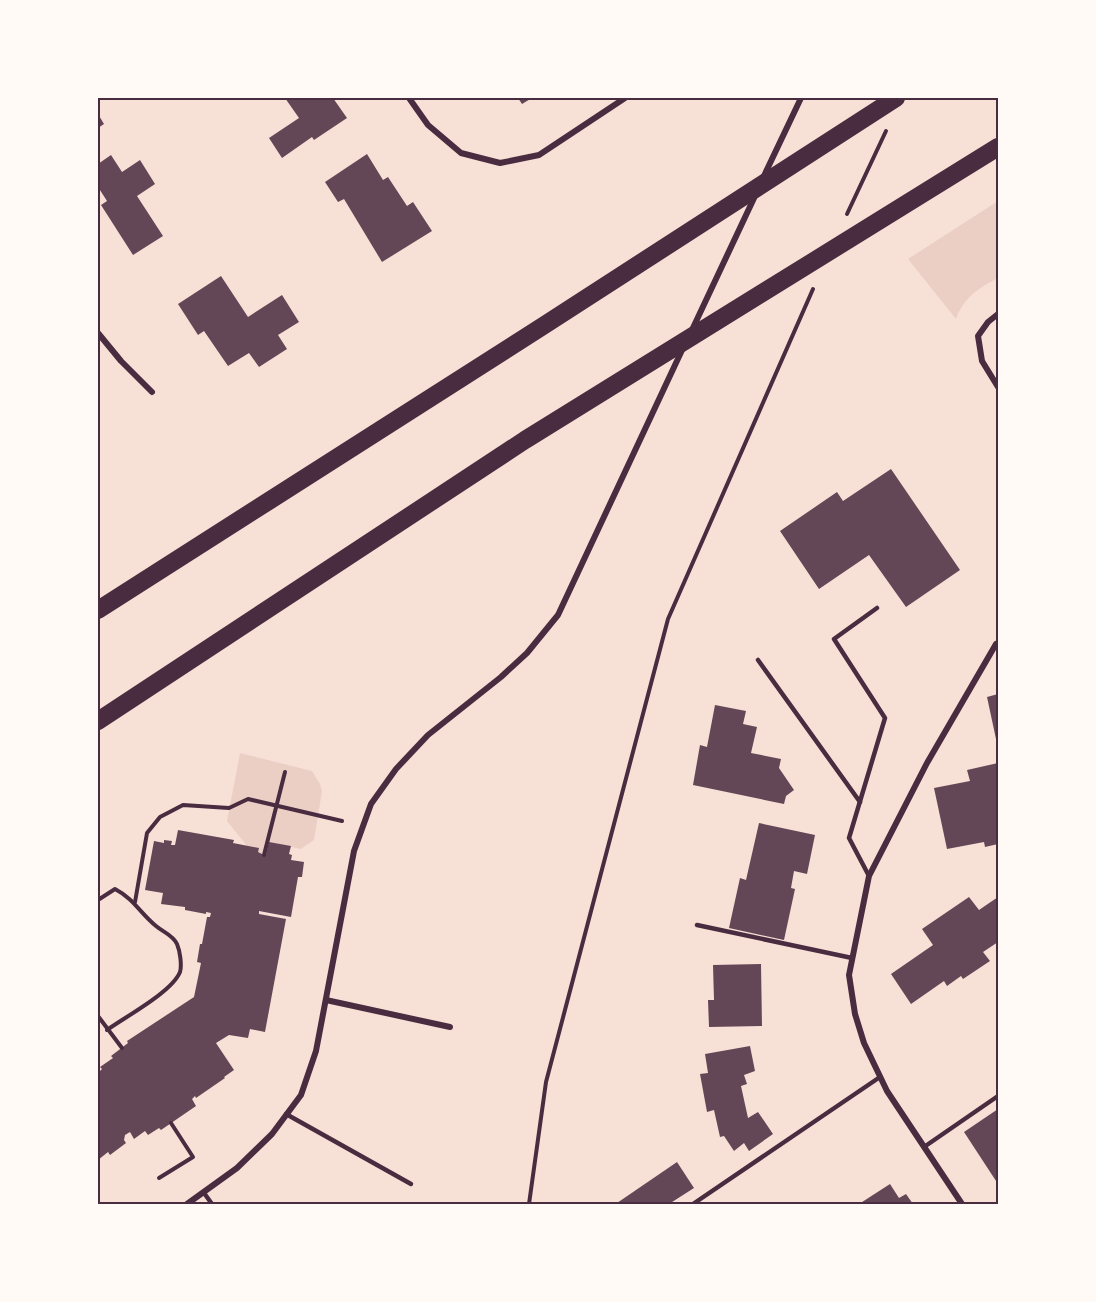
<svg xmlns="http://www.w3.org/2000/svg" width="1096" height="1302" viewBox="0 0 1096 1302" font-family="Signika,sans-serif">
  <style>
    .green { fill: #ebcfc5 }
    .building { fill: #644757 }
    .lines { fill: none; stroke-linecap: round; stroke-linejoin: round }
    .path { stroke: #4a2c40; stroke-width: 4 }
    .service { stroke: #4a2c40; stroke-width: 4.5 }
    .minor { stroke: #4a2c40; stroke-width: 6 }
    .motorway { stroke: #4a2c40; stroke-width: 18 }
    .neatline { fill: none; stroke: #4a2c40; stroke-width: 2 }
  </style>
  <rect width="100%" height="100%" fill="#f7e1d7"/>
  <g class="green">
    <path d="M998 201V278C979 288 964 297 956 319L908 259Z"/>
    <path d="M240 753 312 771 320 784 322 791 314 840 301 849 269 842 264 855 258 852V848L247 846 227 821Z"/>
  </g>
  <g class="building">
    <path d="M285 98H333L347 118 314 140 312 137 282 158 269 138 299 118Z"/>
    <path d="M518 98H532L522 104Z"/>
    <path d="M98 114 104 124 98 128Z"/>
    <path d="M367 154 383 180 388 177 407 206 413 202 432 231 382 262 344 199 338 202 325 182Z"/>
    <path d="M111 155 122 172 140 160 155 184 137 196 163 236 133 255 101 205 107 201 98 187V164Z"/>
    <path d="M221 276 248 317 282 295 299 322 278 335 287 349 259 367 249 353 228 366 204 331 198 335 178 304Z"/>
    <path d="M891 469 960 570 906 607 869 555 819 589 780 531 837 492 843 501Z"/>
    <path d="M998 694V738L996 739 987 697Z"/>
    <path d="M715 705 746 711 743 724 757 727 751 753 781 759 779 768 794 790 786 796 784 804 693 785 700 745 707 747Z"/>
    <path d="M998 763V844L985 847 984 842 947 849 934 788 970 781 967 770Z"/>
    <path d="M759 823 815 835 807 874 794 871 791 888 795 889 784 940 729 928 740 878 746 880Z"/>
    <path d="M178 830 234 840 233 843 259 848 258 852 264 855 266 854 269 842 291 846 289 854 292 855 291 860 304 862 302 877H298L291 917 259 911V914L286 919 265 1032 250 1029 248 1038 229 1035 216 1043 234 1070 224 1077 225 1078 196 1098 195 1096 192 1099 196 1106 161 1130 159 1128 148 1135 145 1131 134 1139 130 1132 125 1135 124 1140 126 1143 110 1155 108 1152 98 1160V1073L102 1069 100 1067 113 1058 111 1056 128 1043 127 1041 194 997 201 963 197 962 200 944H202L207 917H210L211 913 206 912V914L185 910V907L161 904 163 893 145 890 154 841 164 843V840L172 841 171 845H175Z"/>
    <path d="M969 897 979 910 998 897V942L983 952 990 961 963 979 961 976 947 986 944 981 911 1004 891 974 933 945 922 929Z"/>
    <path d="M761 964 762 1026 709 1027 708 1000H714L713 965Z"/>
    <path d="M750 1046 755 1071 744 1075 747 1084 741 1086 748 1118 758 1112 773 1134 749 1151 744 1143 734 1151 724 1136 720 1137 714 1110 707 1112 700 1074 708 1073 705 1054Z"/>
    <path d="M998 1109V1184L964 1132Z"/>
    <path d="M677 1162 694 1188 669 1204H618L617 1203Z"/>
    <path d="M890 1184 899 1198 906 1194 913 1204H859Z"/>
  </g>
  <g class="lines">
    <g class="path">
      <path d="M847 214 886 131"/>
      <path d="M264 855 285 772"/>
      <path d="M98 900 115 889C134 899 140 913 156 926 163 932 173 935 177 944 180 951 182 965 180 972 172 992 125 1017 107 1030"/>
      <path d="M135 902 147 833 160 817 183 805 229 808 248 799 342 821"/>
      <path d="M98 1016 122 1048"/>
      <path d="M159 1178 193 1157 171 1123"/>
      <path d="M529 1204 546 1082 668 619 813 289"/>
    </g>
    <g class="service">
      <path d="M758 660 860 802"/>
      <path d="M869 876 849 838 885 718 834 639 877 608"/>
      <path d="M697 925 852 958"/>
      <path d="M286 1114 411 1184"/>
      <path d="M924 1147 998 1096"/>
      <path d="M204 1193 212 1204"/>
      <path d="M693 1204 880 1077"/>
    </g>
    <g class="minor">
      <path d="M409 98 428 125 461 153 500 163 539 155 625 98"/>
      <path d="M763 178 801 98"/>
      <path d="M998 314 988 322 978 336 982 361 998 387"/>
      <path d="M692 330 755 196"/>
      <path d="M98 333 121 361 152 392"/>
      <path d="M326 1000 450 1027"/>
      <path d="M187 1204 237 1168 272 1134 301 1095 316 1051 354 851 371 804 396 769 428 735 501 677 527 653 558 615 683 348"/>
      <path d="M962 1204 887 1091 864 1043 855 1014 849 975 869 876 927 763 996 644"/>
    </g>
    <g class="motorway">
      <path d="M98 610 543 326 896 98"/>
      <path d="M98 721 525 440 998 147"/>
    </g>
  </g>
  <rect width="1096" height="1302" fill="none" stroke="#fffaf5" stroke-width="198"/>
  <rect x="99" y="99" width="898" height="1104" class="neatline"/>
</svg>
